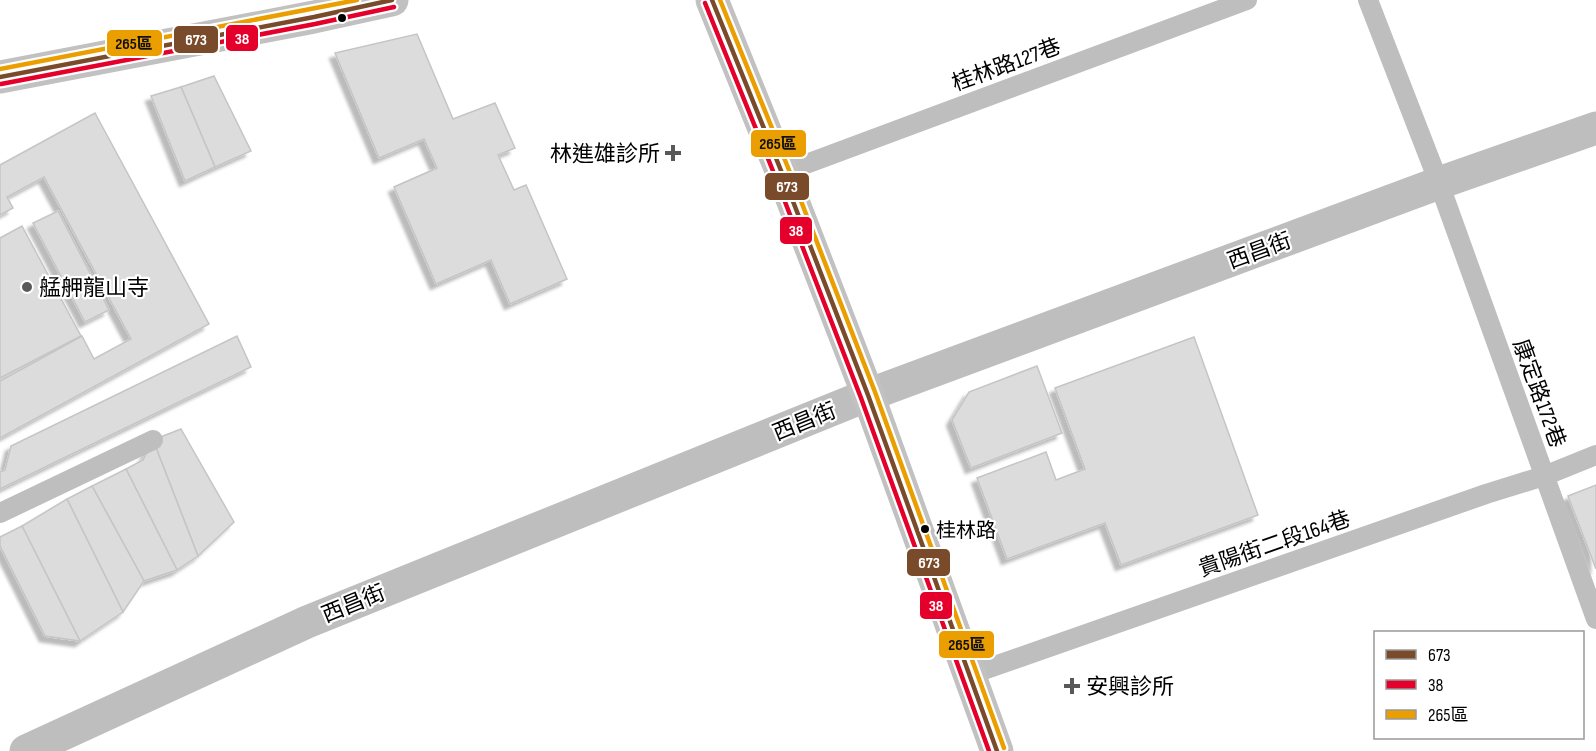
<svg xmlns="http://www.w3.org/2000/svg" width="1596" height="751" viewBox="0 0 1596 751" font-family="'Sofia Sans Condensed','Noto Sans TC',sans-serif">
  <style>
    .building { fill: #dcdcdc; stroke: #c5c5c5; stroke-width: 1.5; filter: url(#shadow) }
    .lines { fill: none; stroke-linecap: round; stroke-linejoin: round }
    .lane { stroke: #bebebe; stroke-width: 20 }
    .street { stroke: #bebebe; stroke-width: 33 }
    .secondary { stroke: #c1c1c1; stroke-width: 33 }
    .bus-1-casing { stroke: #fff; stroke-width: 9 }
    .bus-2-casing { stroke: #fff; stroke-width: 9 }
    .bus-3-casing { stroke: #fff; stroke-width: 9 }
    .bus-1 { stroke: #7a4b2a; stroke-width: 4.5 }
    .bus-2 { stroke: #e4002b; stroke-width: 4.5 }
    .bus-3 { stroke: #eb9e00; stroke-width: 4.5 }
    .bus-dot { fill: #000; stroke: #fff; stroke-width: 2 }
    .poi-dot { fill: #595959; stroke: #fff; stroke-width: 2 }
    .labels { text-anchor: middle; stroke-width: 4.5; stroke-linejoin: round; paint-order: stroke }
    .bus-label { font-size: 20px; fill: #000; stroke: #fff; text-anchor: start }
    .street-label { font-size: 22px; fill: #000; stroke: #fff }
    .poi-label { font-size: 22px; fill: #000; stroke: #fff; text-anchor: start }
    .line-badge { stroke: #fff; stroke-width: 2 }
    .badge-label { font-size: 16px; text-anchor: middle; font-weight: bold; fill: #fff }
    .pale-badge-label { font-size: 16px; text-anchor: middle; font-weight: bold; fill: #111 }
  </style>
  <defs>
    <filter id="shadow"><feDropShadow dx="-5.5" dy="5.5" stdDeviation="1.5" flood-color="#0004"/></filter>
  </defs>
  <rect width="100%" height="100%" fill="#fff"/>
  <g class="building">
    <path d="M417 34 453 119 495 103 515 148 498 155 514 190 526 185 567 279 510 304 491 260 436 284 394 187 437 168 424 139 379 158 335 53Z"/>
    <path d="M214 76 251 151 215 167 181 87Z"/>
    <path d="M181 87 215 167 185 181 151 96Z"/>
    <path d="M95 113 209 324 0 438V381L82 336 94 359 131 339 44 177 7 197 13 208 0 215V165Z"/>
    <path d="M58 211 109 310 85 322 33 223Z"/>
    <path d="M22 226 81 336 0 378V238Z"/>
    <path d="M237 336 251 367 0 489V472L5 470 11 446Z"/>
    <path d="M1194 337 1258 515 1121 565 1105 523 1007 559 977 478 1046 452 1056 480 1085 469 1055 388Z"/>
    <path d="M1037 366 1062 433 971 468 952 420 969 392Z"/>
    <path d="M181 429 234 522 198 556 153 440Z"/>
    <path d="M153 440 198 556 177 570 126 469 143 460Z"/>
    <path d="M126 469 177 570 144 581 92 486Z"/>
    <path d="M1596 485V569L1568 496Z"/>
    <path d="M92 486 144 581 123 612 67 499Z"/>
    <path d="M67 499 123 612 80 641 22 526Z"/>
    <path d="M22 526 80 641 45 636 0 546V537Z"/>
  </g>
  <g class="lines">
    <g class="lane">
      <path d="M1368 0 1439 183 1596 619"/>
      <path d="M782 173 1247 0"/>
      <path d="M0 513 153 440"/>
      <path d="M969 675 1486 494 1544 476 1596 455"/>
    </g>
    <path class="street" d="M26 751 307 622 868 395 1439 183 1596 128"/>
    <g class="secondary">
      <path d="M712 0 782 173 868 395 997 751"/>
      <path d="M0 77 314 17 392 0"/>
    </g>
    <defs>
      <g id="bus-1">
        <path d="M712 0 782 173 868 395 997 751"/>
        <path d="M0 77 314 17 392 0"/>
      </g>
      <g id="bus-2">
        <path d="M705 3 775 176 861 398 989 751"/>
        <path d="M1 84 315 24 394 7"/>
      </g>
      <g id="bus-3">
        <path d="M720 0 789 170 875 392 1004 748"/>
        <path d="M0 69 357 0"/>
      </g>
    </defs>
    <use href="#bus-1" class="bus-1-casing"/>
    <use href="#bus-2" class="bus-2-casing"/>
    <use href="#bus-3" class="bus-3-casing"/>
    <use href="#bus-1" class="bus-1"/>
    <use href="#bus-2" class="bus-2"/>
    <use href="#bus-3" class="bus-3"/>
  </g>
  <g class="bus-dot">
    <circle cx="342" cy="18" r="5"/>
    <circle cx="925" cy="529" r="5"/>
  </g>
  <g class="poi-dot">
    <path d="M670 144h6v6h6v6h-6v6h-6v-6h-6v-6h6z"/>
    <circle cx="27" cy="287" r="6"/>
    <path d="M1069 677h6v6h6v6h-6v6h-6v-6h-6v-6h6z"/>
  </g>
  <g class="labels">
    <g class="bus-label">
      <text x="936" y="537">桂林路</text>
    </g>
    <g class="street-label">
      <text transform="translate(1006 64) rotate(-20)" y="8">桂林路127巷</text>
      <text transform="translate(1259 250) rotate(-20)" y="8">西昌街</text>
      <text transform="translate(1540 393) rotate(70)" y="8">康定路172巷</text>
      <text transform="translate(804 421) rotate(-22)" y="8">西昌街</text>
      <text transform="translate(1274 543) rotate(-19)" y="8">貴陽街二段164巷</text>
      <text transform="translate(353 603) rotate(-22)" y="8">西昌街</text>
    </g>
    <g class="poi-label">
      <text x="660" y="161" text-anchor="end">林進雄診所</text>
      <text x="39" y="295">艋舺龍山寺</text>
      <text x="1086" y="694">安興診所</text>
    </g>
  </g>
  <g class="line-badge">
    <rect x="225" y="24" width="34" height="28" rx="6" fill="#e4002b"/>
    <rect x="173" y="25" width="46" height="29" rx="6" fill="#7a4b2a"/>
    <rect x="106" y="29" width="57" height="28" rx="6" fill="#eb9e00"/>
    <rect x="750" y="129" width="57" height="29" rx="6" fill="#eb9e00"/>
    <rect x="764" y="172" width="46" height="29" rx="6" fill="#7a4b2a"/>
    <rect x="779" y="216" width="34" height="29" rx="6" fill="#e4002b"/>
    <rect x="906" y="548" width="45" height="29" rx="6" fill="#7a4b2a"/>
    <rect x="919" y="591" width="34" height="29" rx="6" fill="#e4002b"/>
    <rect x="938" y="630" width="57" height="29" rx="6" fill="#eb9e00"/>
  </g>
  <g class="badge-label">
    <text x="242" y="44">38</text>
    <text x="196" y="45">673</text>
    <text x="787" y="192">673</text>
    <text x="796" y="236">38</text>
    <text x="929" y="568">673</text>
    <text x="936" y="611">38</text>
  </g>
  <g class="pale-badge-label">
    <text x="134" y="49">265區</text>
    <text x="778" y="149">265區</text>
    <text x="967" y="650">265區</text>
  </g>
  <rect x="1374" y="631" width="210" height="108" fill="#ffffff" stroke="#999999" stroke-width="1.5"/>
  <rect x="1386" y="650" width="30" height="9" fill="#7a4b2a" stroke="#999999" stroke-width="1.5"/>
  <text x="1428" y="661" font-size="18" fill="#000000">673</text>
  <rect x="1386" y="680" width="30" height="9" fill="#e4002b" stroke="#999999" stroke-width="1.5"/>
  <text x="1428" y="691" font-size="18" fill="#000000">38</text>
  <rect x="1386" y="710" width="30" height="9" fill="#eb9e00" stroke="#999999" stroke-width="1.5"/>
  <text x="1428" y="721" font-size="18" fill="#000000">265區</text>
</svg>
